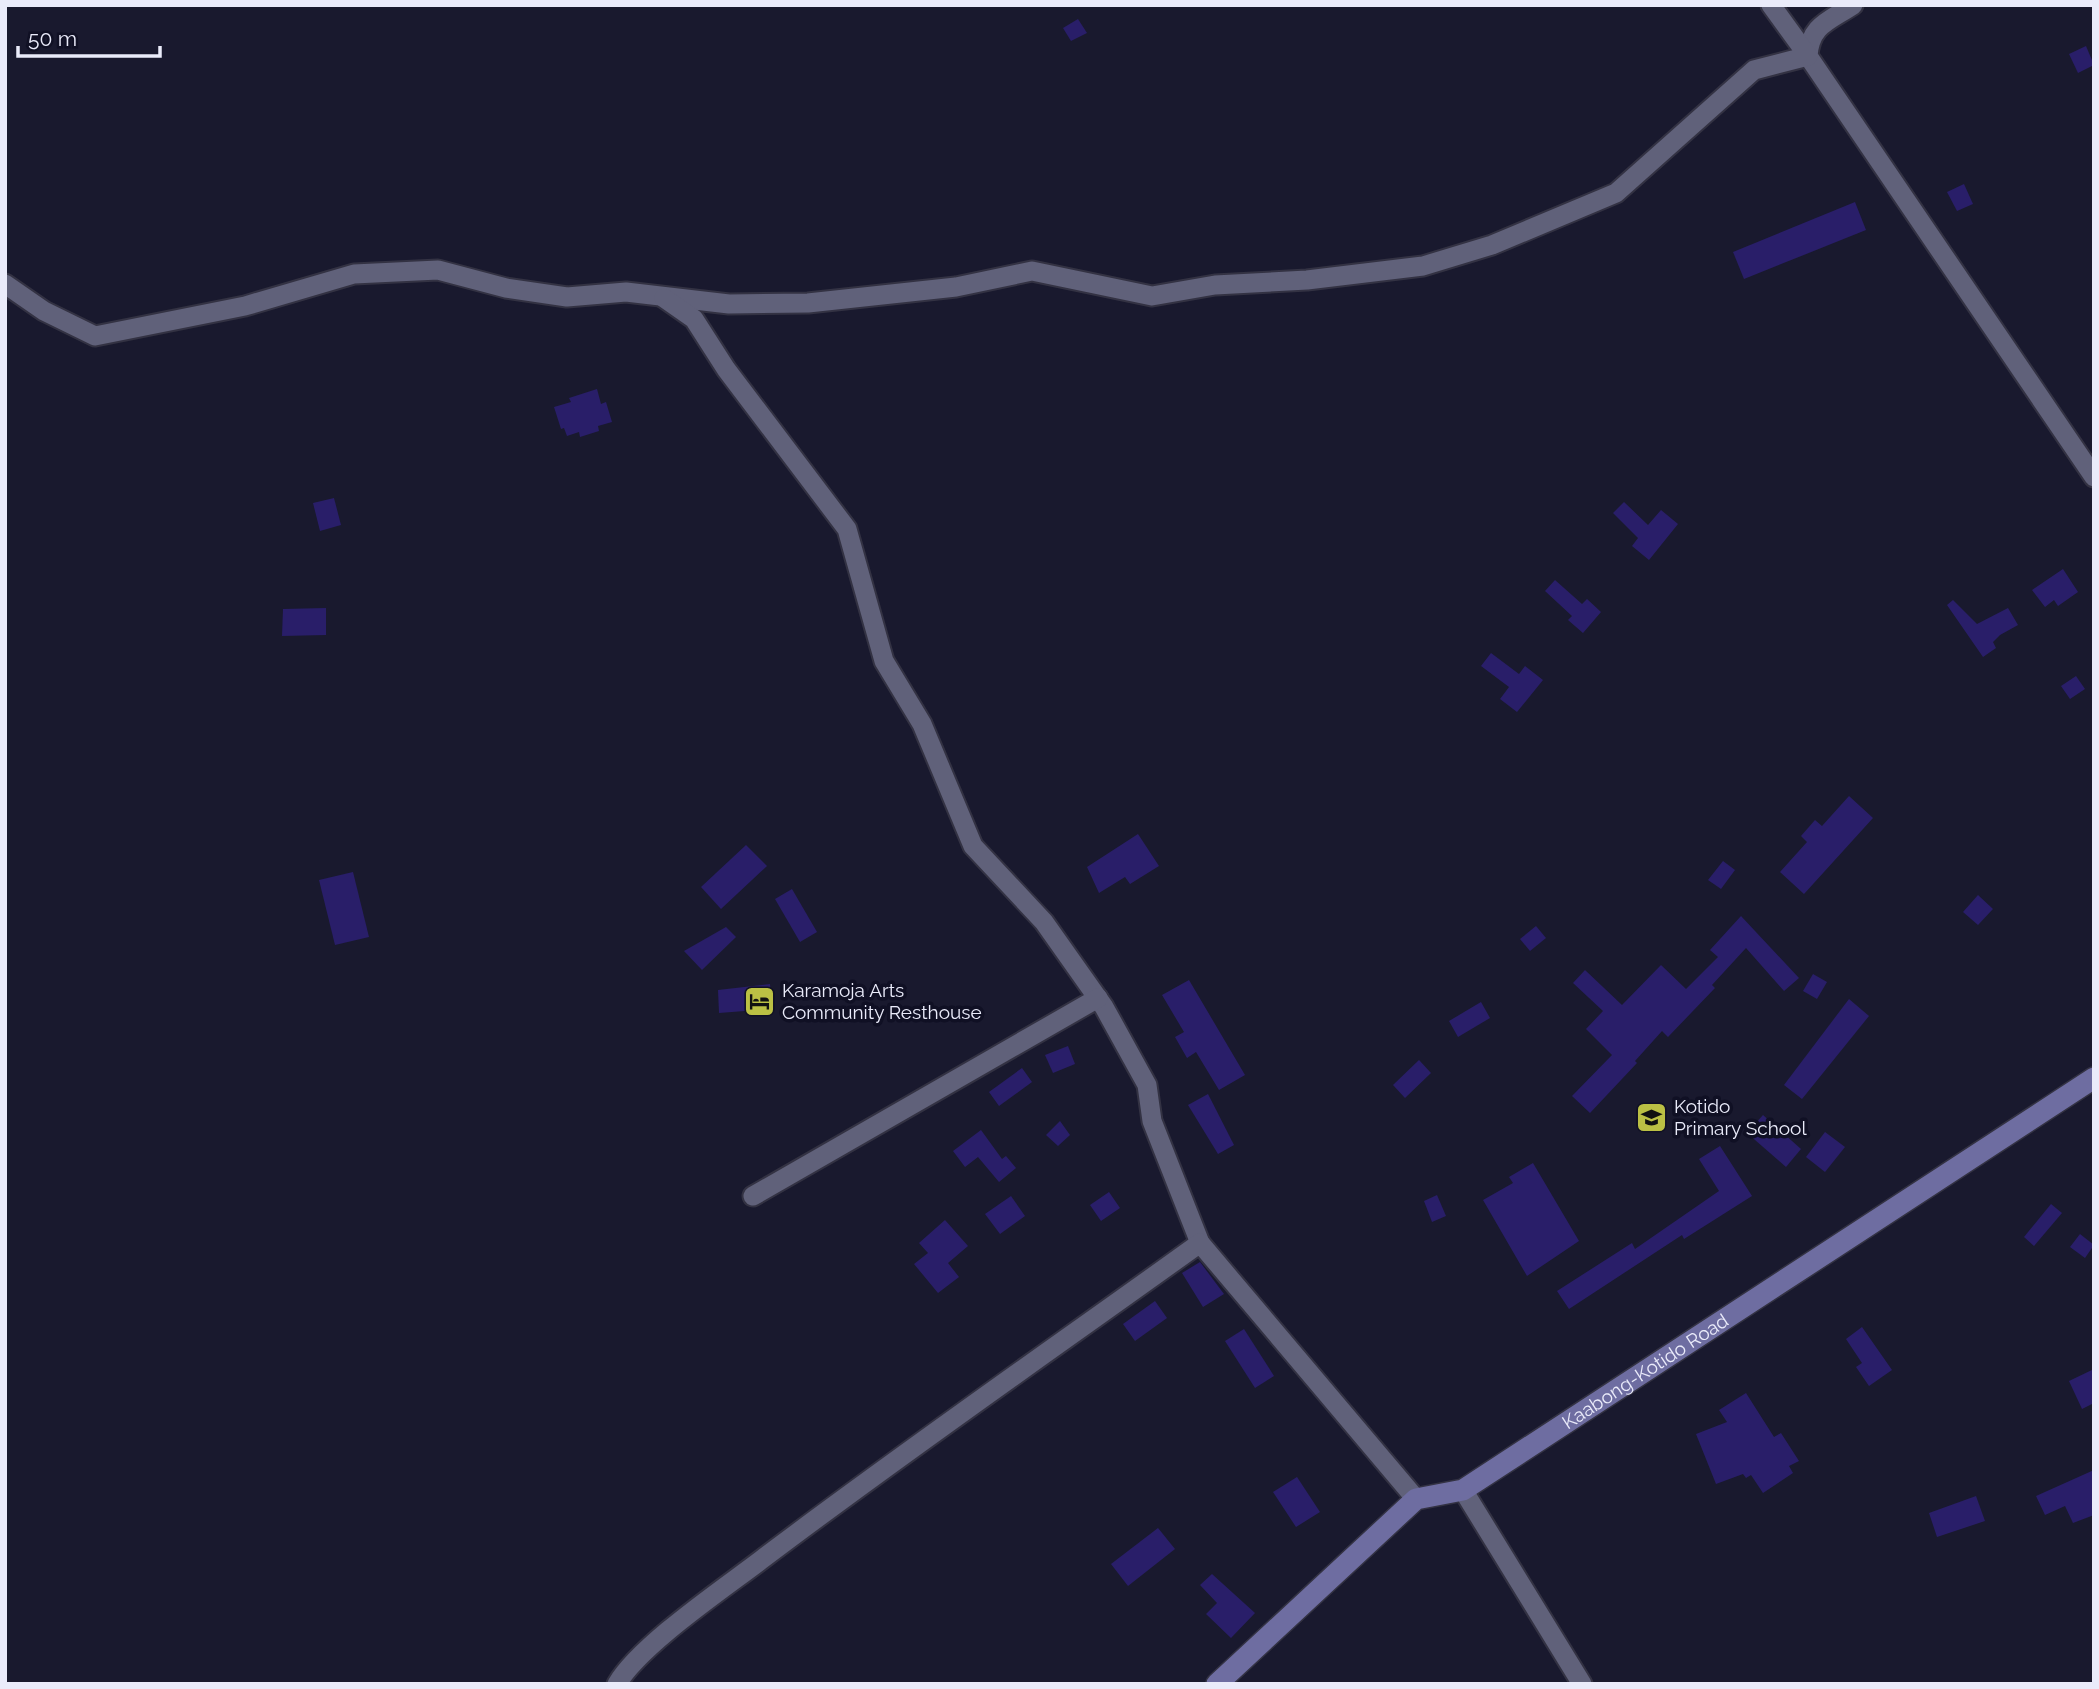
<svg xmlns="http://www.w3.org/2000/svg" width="2099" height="1689" viewBox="0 0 2099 1689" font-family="Raleway,sans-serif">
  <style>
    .building { fill: #291e69 }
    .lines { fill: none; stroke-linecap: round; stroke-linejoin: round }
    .street-casing { stroke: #333243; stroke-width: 23 }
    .secondary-casing { stroke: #333243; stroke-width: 24 }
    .street { stroke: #60617a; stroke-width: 19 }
    .secondary { stroke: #6e6da1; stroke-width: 21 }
    .labels { text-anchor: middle; stroke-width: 7; stroke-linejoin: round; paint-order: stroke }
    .poi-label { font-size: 19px; fill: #eaebfa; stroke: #101024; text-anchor: start }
    .street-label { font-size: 19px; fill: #eaebfa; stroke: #101024 }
  </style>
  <rect width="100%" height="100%" fill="#19192e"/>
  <g class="building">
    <path d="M1078 19 1087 33 1071 41 1063 28Z"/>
    <path d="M2086 46 2094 65 2078 73 2069 54Z"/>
    <path d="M1964 184 1973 204 1957 211 1947 192Z"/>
    <path d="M1855 202 1866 230 1744 279 1733 252Z"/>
    <path d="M597 389 601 404 606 402 612 422 598 426 599 431 580 437 579 432 567 436 564 428 561 429 554 407 571 402 569 398Z"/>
    <path d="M334 498 341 525 320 531 313 503Z"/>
    <path d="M1624 502 1648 525 1661 510 1678 524 1649 560 1632 546 1638 538 1613 513Z"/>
    <path d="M2063 569 2078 592 2058 606 2054 600 2045 607 2032 590Z"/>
    <path d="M1555 580 1582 604 1587 599 1601 612 1583 633 1568 620 1572 616 1545 591Z"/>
    <path d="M1953 600 1977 624 2008 608 2018 625 2000 635 1993 642 1996 648 1983 657 1947 605Z"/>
    <path d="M326 608V635L282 636 283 609Z"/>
    <path d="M1491 653 1519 674 1525 666 1543 680 1517 712 1500 699 1509 687 1481 666Z"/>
    <path d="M2076 676 2085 689 2070 699 2061 686Z"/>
    <path d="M1849 796 1873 818 1804 894 1780 872 1807 842 1801 836 1815 820 1822 826Z"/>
    <path d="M1138 834 1159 866 1130 884 1125 877 1099 893 1087 867Z"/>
    <path d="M746 845 767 866 721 909 701 887Z"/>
    <path d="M1723 861 1735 870 1721 889 1708 880Z"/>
    <path d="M353 872 369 937 335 945 319 880Z"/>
    <path d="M792 889 817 932 800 942 775 899Z"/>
    <path d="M1978 895 1993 909 1978 925 1963 912Z"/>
    <path d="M1741 916 1799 978 1784 991 1746 948 1712 985 1715 988 1668 1037 1662 1031 1635 1061 1637 1063 1590 1113 1572 1096 1612 1055 1586 1029 1603 1011 1573 983 1585 970 1622 1005 1661 965 1686 989 1718 957 1710 950Z"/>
    <path d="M1536 926 1546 938 1530 951 1520 939Z"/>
    <path d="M726 927 736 937 702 970 684 951Z"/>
    <path d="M1813 974 1827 982 1817 999 1803 991Z"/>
    <path d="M1189 980 1245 1075 1219 1090 1196 1052 1187 1058 1175 1037 1184 1032 1162 995Z"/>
    <path d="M770 984 772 1009 719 1013 718 990Z"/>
    <path d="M1849 999 1869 1016 1802 1099 1784 1085Z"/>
    <path d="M1481 1002 1490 1018 1458 1037 1449 1021Z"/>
    <path d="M1068 1046 1075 1064 1053 1073 1045 1055Z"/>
    <path d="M1419 1060 1431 1073 1405 1098 1393 1085Z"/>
    <path d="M1022 1068 1032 1082 999 1106 989 1092Z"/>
    <path d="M1208 1094 1234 1145 1218 1154 1188 1105Z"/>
    <path d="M1763 1115 1801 1149 1786 1167 1747 1133Z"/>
    <path d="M1060 1121 1070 1135 1058 1146 1046 1135Z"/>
    <path d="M981 1130 1002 1159 1006 1156 1016 1168 999 1182 978 1157 965 1167 953 1151Z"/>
    <path d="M1825 1132 1845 1147 1825 1172 1806 1157Z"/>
    <path d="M1720 1146 1752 1196 1684 1239 1682 1235 1569 1309 1557 1291 1632 1243 1635 1249 1719 1191 1699 1159Z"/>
    <path d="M1533 1163 1579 1241 1527 1276 1483 1200 1513 1183 1509 1177Z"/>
    <path d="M1109 1192 1120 1208 1101 1221 1090 1205Z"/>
    <path d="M1437 1195 1446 1216 1432 1222 1424 1201Z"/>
    <path d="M1011 1196 1025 1216 1000 1234 985 1214Z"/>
    <path d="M2051 1204 2062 1213 2034 1246 2024 1237Z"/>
    <path d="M945 1220 968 1246 948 1263 959 1277 938 1293 914 1264 928 1253 919 1243Z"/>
    <path d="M2080 1234 2094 1245 2085 1258 2070 1247Z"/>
    <path d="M1200 1262 1224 1294 1203 1307 1182 1273Z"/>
    <path d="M1155 1301 1167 1318 1135 1341 1123 1324Z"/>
    <path d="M1862 1327 1892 1370 1869 1386 1856 1367 1862 1363 1846 1339Z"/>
    <path d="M1244 1329 1274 1376 1255 1388 1225 1341Z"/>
    <path d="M2094 1369V1403L2082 1409 2069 1381Z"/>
    <path d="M1746 1393 1774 1437 1781 1433 1799 1461 1789 1466 1793 1473 1763 1493 1751 1475 1746 1478 1743 1474 1716 1484 1696 1434 1727 1422 1719 1410Z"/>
    <path d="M2094 1470V1515L2073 1523 2065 1506 2045 1515 2036 1496Z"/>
    <path d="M1297 1477 1320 1512 1296 1527 1273 1492Z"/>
    <path d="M1976 1496 1985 1521 1937 1537 1929 1513Z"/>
    <path d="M1158 1528 1175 1549 1128 1586 1111 1564Z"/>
    <path d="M1212 1574 1255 1613 1231 1638 1206 1614 1217 1603 1200 1585Z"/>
  </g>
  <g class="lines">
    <defs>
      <g id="street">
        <path d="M1853 5C1829 21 1810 25 1808 56L2094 477"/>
        <path d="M5 284 44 311 95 336 245 306 354 274 438 270 506 288 567 297 626 292 729 304 808 303 956 287 1032 271 1152 296 1215 285 1307 280 1423 266 1492 245 1616 193 1754 70 1808 56 1771 5"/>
        <path d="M664 298 694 319 726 369 847 529 884 661 922 724 973 846 1044 922 1104 1007 1147 1085 1152 1121 1200 1243"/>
        <path d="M753 1196 1098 998"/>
        <path d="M1463 1490 1582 1684"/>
        <path d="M617 1684C640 1645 723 1589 761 1560 905 1451 1054 1348 1200 1243L1416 1499"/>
      </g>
      <g id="secondary">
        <path id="s1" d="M1217 1684 1416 1499 1463 1490 2094 1078"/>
      </g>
    </defs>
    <use href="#street" class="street-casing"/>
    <use href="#secondary" class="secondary-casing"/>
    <use href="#street" class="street"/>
    <use href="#secondary" class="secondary"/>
  </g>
  <defs>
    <symbol id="hotel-square" viewBox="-11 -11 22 22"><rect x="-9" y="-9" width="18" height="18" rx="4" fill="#bbc044" stroke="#101024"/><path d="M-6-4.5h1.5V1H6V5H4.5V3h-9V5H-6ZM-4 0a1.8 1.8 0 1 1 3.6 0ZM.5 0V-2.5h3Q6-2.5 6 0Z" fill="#111"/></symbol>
    <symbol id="school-square" viewBox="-11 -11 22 22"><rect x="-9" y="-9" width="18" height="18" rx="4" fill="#bbc044" stroke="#101024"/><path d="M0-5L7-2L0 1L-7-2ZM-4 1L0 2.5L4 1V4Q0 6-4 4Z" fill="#111"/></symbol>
  </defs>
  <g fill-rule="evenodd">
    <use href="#hotel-square" x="742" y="984" width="35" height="35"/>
    <use href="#school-square" x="1634" y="1100" width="35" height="35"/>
  </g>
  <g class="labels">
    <g class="poi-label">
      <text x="782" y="997">Karamoja Arts<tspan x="782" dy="22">Community Resthouse</tspan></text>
      <text x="1674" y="1113">Kotido<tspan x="1674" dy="22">Primary School</tspan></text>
    </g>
    <g class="street-label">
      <text dy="7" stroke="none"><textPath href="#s1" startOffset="537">Kaabong-Kotido Road</textPath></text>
    </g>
  </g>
  <rect width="2099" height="1689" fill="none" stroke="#eaebfa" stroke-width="14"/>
  <path d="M18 46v10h142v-10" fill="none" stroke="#eaebfa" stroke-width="3.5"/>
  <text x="28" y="46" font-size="21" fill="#eaebfa" stroke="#101024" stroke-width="5" paint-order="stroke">50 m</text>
</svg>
